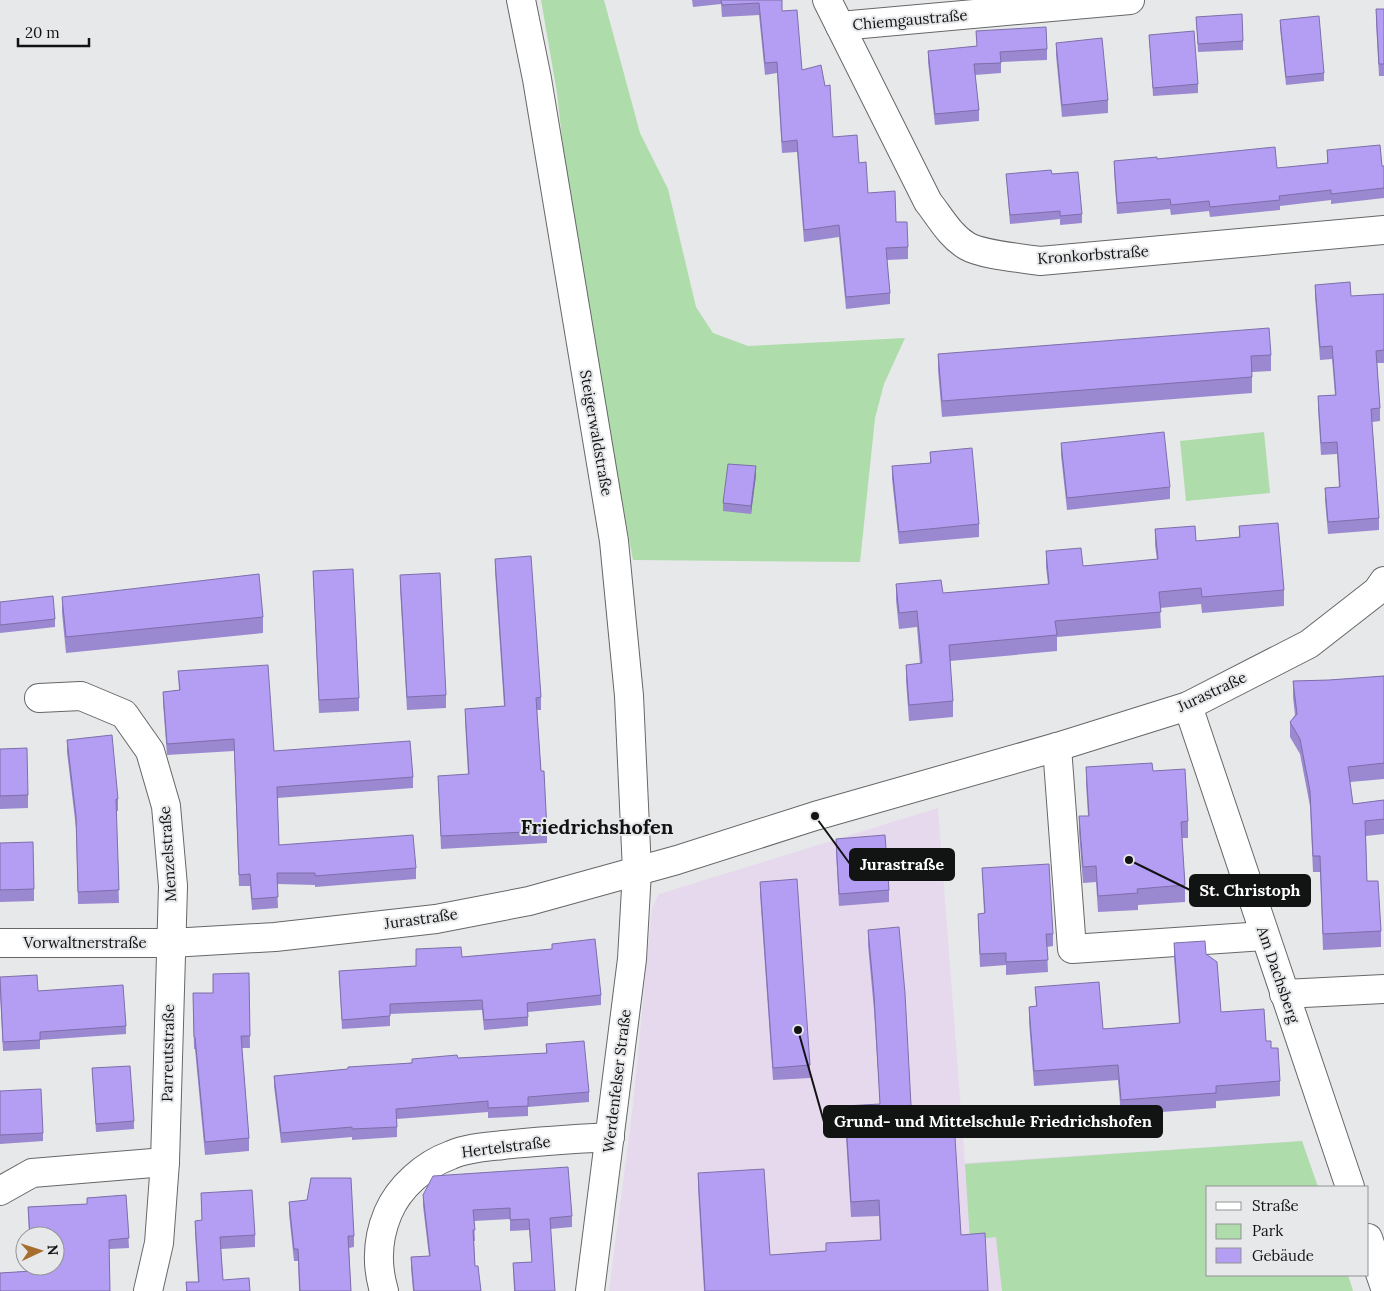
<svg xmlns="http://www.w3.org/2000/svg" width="1384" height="1291" viewBox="0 0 1384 1291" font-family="Lora,serif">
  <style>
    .education { fill: #e6d9ed }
    .green { fill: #aedcaa }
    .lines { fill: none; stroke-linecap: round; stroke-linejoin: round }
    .street-casing { stroke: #666768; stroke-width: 30 }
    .street { stroke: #fff; stroke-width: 28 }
    .wall { fill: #9a88d1 }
    .shaded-wall { fill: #7d6faa }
    .building { fill: #b39ef3; stroke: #7d6faa }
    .labels { text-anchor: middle; stroke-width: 4; stroke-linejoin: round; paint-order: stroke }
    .street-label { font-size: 15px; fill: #121313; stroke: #e7e8ea }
    .district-label { font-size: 20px; font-weight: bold; fill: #121313; stroke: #e7e8ea }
    .leader { fill: none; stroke: #121313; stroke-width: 2 }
    .callout-dot { fill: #121313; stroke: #e7e8ea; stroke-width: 2 }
    .callout { fill: #121313; stroke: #121313; stroke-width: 2 }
    .callout-label { font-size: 16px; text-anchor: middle; font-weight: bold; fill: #fff }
  </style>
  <rect width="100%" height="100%" fill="#e7e8ea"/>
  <path class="education" d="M938 808 965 1163 1302 1141 1318 1187H1208V1275H1348L1353 1291H609L633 1105 652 908 659 894Z"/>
  <g class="green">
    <path d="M541 0H604L640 133 668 189 696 307 713 333 748 346 905 338 884 384 875 418 860 562 633 560 573 236 557 93Z"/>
    <path d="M1264 432 1270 493 1186 501 1180 441Z"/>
    <path d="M1302 1141 1318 1187H1208V1275H1348L1353 1291H1002L996 1237 970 1240 965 1164Z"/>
  </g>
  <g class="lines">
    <defs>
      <g id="street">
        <path d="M521 0 537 79 614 541 629 696 637 871 632 959 590 1291"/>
        <path d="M827 0 928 202C940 217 950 236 967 246 982 255 1022 258 1040 261L1384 230"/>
        <path d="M840 26 1130 0"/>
        <path d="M39 698 81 696 124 714 150 751 166 806 173 886 165 1162 159 1243 148 1291"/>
        <path d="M1188 706 1350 1187"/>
        <path d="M1057 747 1072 949 1264 936"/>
        <path d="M0 943H171L275 937 436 919 529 901 677 860 815 816 1057 747 1188 706 1309 644 1377 591 1384 581"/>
        <path d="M1284 994 1384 989"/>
        <path d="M0 1191 32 1173 165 1162"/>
        <path d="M1368 1238 1384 1285"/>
        <path d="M384 1291C376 1264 377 1239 388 1213 399 1187 424 1165 451 1155 467 1148 486 1147 503 1145 539 1141 574 1139 610 1137"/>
      </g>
    </defs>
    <use href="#street" class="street-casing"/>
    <use href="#street" class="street"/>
  </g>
  <g class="wall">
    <path d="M692 0H782V11L802 70 833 137 859 163 868 193 896 222 908 247V259L887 260 890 293V304L846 309 839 237 804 242 797 152 782 153 777 73 765 75 759 15 722 17 721 4 693 7Z"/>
    <path d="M1376 9H1384V76H1379L1376 22Z"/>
    <path d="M1196 17 1243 41V50L1198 52Z"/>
    <path d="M1280 20 1324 73V81L1286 85 1280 28Z"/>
    <path d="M976 31 1047 49V60L1001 62V73L975 75 979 110V121L935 125 928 62V51L977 46Z"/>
    <path d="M1149 35 1198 84V93L1153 96Z"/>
    <path d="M1056 43 1108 100V113L1062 117 1056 55Z"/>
    <path d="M1327 150 1382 166H1384V198L1331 204V200L1280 206V210L1210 217 1209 211 1171 215 1170 209 1117 214 1114 171V161L1157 159 1277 168 1327 163Z"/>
    <path d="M1006 174H1052L1082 214V223L1060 225V219L1010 224Z"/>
    <path d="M1315 285 1351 296 1384 294V363H1377L1380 408V421L1372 422 1379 518V530L1328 534 1325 500V488L1339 487 1337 454 1321 455 1318 408V396L1335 395 1332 359 1320 360 1315 297Z"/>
    <path d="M938 354 1271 355V371L1252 372V393L942 417 938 370Z"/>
    <path d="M1061 443 1170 487V499L1067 510 1061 455Z"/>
    <path d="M930 452 979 524V537L899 544 892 479V466L930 463Z"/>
    <path d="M756 475 751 514 723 511V503Z"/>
    <path d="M1239 526 1284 590V606L1202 613 1201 604 1160 608 1161 628 1057 637V651L950 661 953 701V717L909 721 906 681V665L920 664 917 627 899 629 896 600V584L943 593 1048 584 1046 567V551L1083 566 1157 560 1155 545V529L1196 541 1239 537Z"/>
    <path d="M495 559 541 697V710H537L541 771 547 831V843L441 849 438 776 468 775 465 721V709L504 706 495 571Z"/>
    <path d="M313 571 359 698V711L319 713Z"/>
    <path d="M400 575 446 695V708L407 710 400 588Z"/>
    <path d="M62 597 263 617V633L66 653 62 613Z"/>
    <path d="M0 602 55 619V627L0 633Z"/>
    <path d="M178 671 274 751 413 777V788L277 798 279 845 416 868V879L315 887V885L277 884 278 908 252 910 250 886H239L234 751 167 755 163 703V692L179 690Z"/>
    <path d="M1384 676V779L1350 782 1353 804 1384 800V834L1366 836 1367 881 1381 931V947L1323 950 1320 872H1313L1310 806 1300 754 1290 737V722L1295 715 1293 697V681L1329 680Z"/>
    <path d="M67 740 118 799V811H116L119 903 78 904 76 828 67 752Z"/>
    <path d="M0 749 28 795V808L0 809Z"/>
    <path d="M1086 767 1153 771 1188 821V838H1182L1185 885V902L1138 905V910L1098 912 1096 882 1083 883 1079 832V816H1088L1086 783Z"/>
    <path d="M836 839 889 890V902L839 906 836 851Z"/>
    <path d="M0 843 34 889V901L0 902Z"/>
    <path d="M982 868 1053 934V946L1047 947 1048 972 1006 975V965L980 967 978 914 984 913Z"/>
    <path d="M760 882 810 1065V1078L773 1080 760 894Z"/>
    <path d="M868 930 912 1124 961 1235 988 1291H704L698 1188V1173L770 1255 826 1251V1243L880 1240 879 1216 851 1217 845 1121V1106L880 1104 874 1010 868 945Z"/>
    <path d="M1174 943 1206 954 1221 1012 1266 1041 1271 1048 1280 1081V1096L1216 1101V1108L1121 1115 1118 1080 1034 1086 1029 1022V1007L1036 1006 1035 987 1103 1029 1179 1023 1174 958Z"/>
    <path d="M552 944 601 995V1005L528 1012V1026L484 1030 482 1010 390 1014V1026L342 1029 339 971 416 966V949L462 957 552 949Z"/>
    <path d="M249 973 250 1048H242L249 1138V1151L205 1155 195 1049H194L193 993H213Z"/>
    <path d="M0 977 38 991 126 1026V1034L40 1040V1049L3 1051 0 994Z"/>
    <path d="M546 1044 589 1092V1102L528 1107V1116L488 1118V1112L397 1119V1137L352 1140V1137L281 1143 274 1086V1076L348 1069 458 1058 546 1053Z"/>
    <path d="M92 1068 134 1121V1129L96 1132Z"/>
    <path d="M0 1091 43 1133V1141L0 1144Z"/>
    <path d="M201 1193 255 1235V1247L221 1249 223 1280 250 1291H186V1282H198L195 1233V1221L202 1220Z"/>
    <path d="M126 1195 129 1248 109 1249 110 1291H0V1273L31 1271V1266H55V1236H29L28 1207 87 1204V1198Z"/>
    <path d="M423 1195 572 1216V1227L550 1229 555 1291H514L513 1263 532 1262 529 1230 510 1231V1219L474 1221 475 1241H474L475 1266 481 1291H413L411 1268V1257L429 1256 423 1206Z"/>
    <path d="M289 1202 354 1236V1247L349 1248 351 1291H299L298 1261H294L289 1214Z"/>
  </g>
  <path class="shaded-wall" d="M756 466V475L751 514V506Z"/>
  <g class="building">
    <path d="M721 0H782V11L797 10 802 70 821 65 825 86 830 85 833 137 857 135 859 163 866 162 868 193 895 191 896 222H907L908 247 886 248 890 293 846 297 839 225 804 230 797 140 782 142 777 62 765 63 759 3 722 5Z"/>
    <path d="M1376 9H1384V64H1379Z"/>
    <path d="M1242 14 1243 41 1198 44 1196 17Z"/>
    <path d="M1319 16 1324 73 1286 77 1280 20Z"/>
    <path d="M1046 27 1047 49 1000 52 1001 63 974 64 979 110 935 114 928 51 977 46 976 31Z"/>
    <path d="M1194 31 1198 84 1153 88 1149 35Z"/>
    <path d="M1102 38 1108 100 1062 105 1056 43Z"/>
    <path d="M1380 145 1382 166H1384V188L1331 194V190L1279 196 1280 200 1210 207 1209 201 1171 205 1170 199 1117 203 1114 161 1157 157V159L1275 147 1277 168 1328 163 1327 150Z"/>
    <path d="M1051 170 1052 174 1078 172 1082 214 1060 216V211L1010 215 1006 174Z"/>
    <path d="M1350 282 1351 296 1384 294V350L1376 351 1380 408 1371 409 1379 518 1328 522 1325 488 1340 487 1337 442 1321 443 1318 396 1336 395 1332 346 1320 347 1315 285Z"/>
    <path d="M1269 328 1271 355 1251 356 1252 377 942 401 938 354Z"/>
    <path d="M1164 432 1170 487 1067 498 1061 443Z"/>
    <path d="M972 448 979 524 899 532 892 466 931 463 930 452Z"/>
    <path d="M728 464 756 466 751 506 723 503Z"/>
    <path d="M1278 523 1284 590 1202 597 1201 588 1159 592 1161 612 1055 621 1057 635 949 645 953 701 909 705 906 665 922 663 917 611 899 613 896 584 941 580 943 593 1049 584 1046 551 1081 548 1083 566 1158 559 1155 529 1195 526 1196 541 1240 537 1239 526Z"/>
    <path d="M531 556 541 697 536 698 541 771H544L547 831 441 836 438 776 469 774 465 709 505 706 495 559Z"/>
    <path d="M353 569 359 698 319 700 313 571Z"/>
    <path d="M440 573 446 695 407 697 400 575Z"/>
    <path d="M259 574 263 617 66 637 62 597Z"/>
    <path d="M53 596 55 619 0 625V602Z"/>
    <path d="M268 665 274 751 410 741 413 777 277 787 279 845 413 835 416 868 315 876V873H277L278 897 252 899 250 874 239 875 234 739 167 744 163 692 180 690 178 671Z"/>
    <path d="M1384 676V763L1348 767 1353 804 1384 800V819L1365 821 1367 881H1378L1381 931 1323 934 1320 856H1313L1310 791 1300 739 1290 722 1297 714 1293 681 1329 680Z"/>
    <path d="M112 735 118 799H116L119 890 78 892 76 816 67 740Z"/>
    <path d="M27 748 28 795 0 796V749Z"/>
    <path d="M1152 763 1153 771 1185 769 1188 821 1181 822 1185 885 1137 889 1138 893 1098 896 1096 866 1083 867 1079 816H1089L1086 767Z"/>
    <path d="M885 835 889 890 839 894 836 839Z"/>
    <path d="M33 842 34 889 0 890V843Z"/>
    <path d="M1049 864 1053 934H1046L1048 960 1006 962V953L980 954 978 914 985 913 982 868Z"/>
    <path d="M797 879 810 1065 773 1068 760 882Z"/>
    <path d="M899 927 905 993 912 1124 954 1121 961 1235 985 1233 988 1291H705L698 1173 764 1169 770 1255 826 1251V1243L881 1240 879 1200 851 1202 845 1106 880 1104 874 995 868 930Z"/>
    <path d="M595 939 601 995 527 1003 528 1017 484 1020 482 1000 390 1004V1016L342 1020 339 971 416 966V949L461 947 462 957 552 949V944Z"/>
    <path d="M1205 941 1206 954 1217 962 1221 1012 1264 1009 1266 1041H1271V1048H1278L1280 1081 1216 1086V1093L1121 1100 1118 1065 1034 1071 1029 1007 1037 1006 1035 987 1099 982 1103 1029 1180 1023 1174 943Z"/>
    <path d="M249 973 250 1036H241L249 1138 205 1142 195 1037H194L193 993H213V974Z"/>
    <path d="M37 975 38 991 123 985 126 1026 40 1032V1040L3 1042 0 977Z"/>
    <path d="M584 1041 589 1092 528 1097V1106L488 1108V1101L396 1109 397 1127 352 1129V1127L281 1133 274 1076 348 1069V1067L412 1063V1059L457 1055 458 1058 547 1053 546 1044Z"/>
    <path d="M130 1066 134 1121 96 1124 92 1068Z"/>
    <path d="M41 1089 43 1133 0 1135V1091Z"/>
    <path d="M568 1167 572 1216 550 1218 555 1291H515L513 1263 532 1262 529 1219 510 1220V1208L473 1210 475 1230H473L475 1266H478L481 1291H414L411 1257 430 1256 423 1195 433 1176Z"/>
    <path d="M311 1178H351L354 1236H348L351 1291H300L298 1249H294L289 1202 307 1200Z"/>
    <path d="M252 1190 255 1235 220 1237 223 1280 249 1278 250 1291H187L186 1282H199L195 1221 202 1220 201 1193Z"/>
    <path d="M126 1195 129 1238 109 1240 110 1291H0V1273L32 1271V1266H55V1236H30L28 1207 87 1204V1198Z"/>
  </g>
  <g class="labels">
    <g class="street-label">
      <text transform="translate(910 20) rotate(-5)" y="5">Chiemgaustraße</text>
      <text transform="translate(1093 255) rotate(-4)" y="5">Kronkorbstraße</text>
      <text transform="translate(596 433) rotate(80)" y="5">Steigerwaldstraße</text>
      <text transform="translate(1212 692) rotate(-25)" y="5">Jurastraße</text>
      <text transform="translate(168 854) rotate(-94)" y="5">Menzelstraße</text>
      <text transform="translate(421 919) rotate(-8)" y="5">Jurastraße</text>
      <text x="85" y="948">Vorwaltnerstraße</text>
      <text transform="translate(1278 975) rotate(71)" y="5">Am Dachsberg</text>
      <text transform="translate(168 1053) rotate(-89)" y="5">Parreutstraße</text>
      <text transform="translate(617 1081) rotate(-83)" y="5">Werdenfelser Straße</text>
      <text transform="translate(506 1147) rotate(-7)" y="5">Hertelstraße</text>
    </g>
    <g class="district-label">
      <text x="597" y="834">Friedrichshofen</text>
    </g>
  </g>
  <path class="leader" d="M815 816L850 864M1129 860L1190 890M798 1030L824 1122"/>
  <g class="callout-dot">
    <circle cx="815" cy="816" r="5"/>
    <circle cx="1129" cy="860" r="5"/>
    <circle cx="798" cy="1030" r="5"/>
  </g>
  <g class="callout">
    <rect x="850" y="849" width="104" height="31" rx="5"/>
    <rect x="1190" y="875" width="120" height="31" rx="5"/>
    <rect x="824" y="1106" width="338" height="31" rx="5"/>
  </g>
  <g class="callout-label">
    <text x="902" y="870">Jurastraße</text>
    <text x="1250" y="896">St. Christoph</text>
    <text x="993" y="1127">Grund- und Mittelschule Friedrichshofen</text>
  </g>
  <rect x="1206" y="1186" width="162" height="90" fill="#e7e8ea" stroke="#929394"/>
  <rect x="1216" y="1202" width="25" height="8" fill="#ffffff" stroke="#929394"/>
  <text x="1252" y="1211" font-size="15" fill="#121313">Straße</text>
  <rect x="1216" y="1224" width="25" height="15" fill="#aedcaa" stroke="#929394"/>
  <text x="1252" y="1236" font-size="15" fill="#121313">Park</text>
  <rect x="1216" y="1248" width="25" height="15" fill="#b39ef3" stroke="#929394"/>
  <text x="1252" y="1261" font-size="15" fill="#121313">Gebäude</text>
  <g transform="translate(40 1251) rotate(86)"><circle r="24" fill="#e7e8ea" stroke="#929394"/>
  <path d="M0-4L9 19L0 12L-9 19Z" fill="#a76d2d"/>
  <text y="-8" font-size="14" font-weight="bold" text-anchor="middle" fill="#121313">N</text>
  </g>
  <path d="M18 38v8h71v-8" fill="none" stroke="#121313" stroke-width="2.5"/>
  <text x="25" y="38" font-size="15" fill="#121313" stroke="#e7e8ea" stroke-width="4" paint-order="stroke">20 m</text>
</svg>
